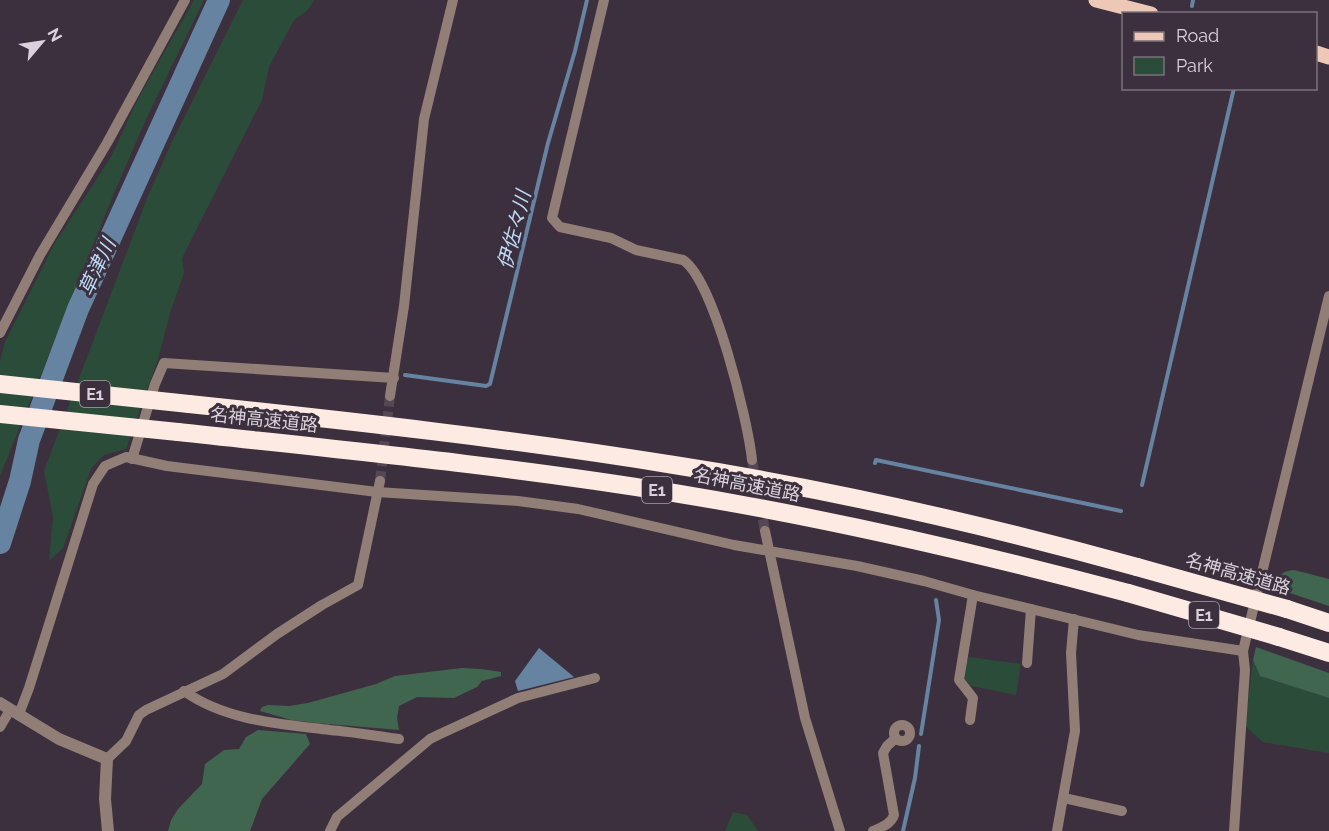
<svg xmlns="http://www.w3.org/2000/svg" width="1329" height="831" viewBox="0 0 1329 831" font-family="Raleway,'Noto Sans JP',sans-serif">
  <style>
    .green { fill: #2b4c39 }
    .forest { fill: #406650 }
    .water { fill: #6684a2 }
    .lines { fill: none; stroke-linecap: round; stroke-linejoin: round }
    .stream { stroke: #6684a2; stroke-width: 4 }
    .river { stroke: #6684a2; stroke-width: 22 }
    .minor-tunnel { stroke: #544856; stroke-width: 10; stroke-dasharray: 10 5; stroke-linecap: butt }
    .minor { stroke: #917e76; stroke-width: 10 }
    .tertiary { stroke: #917e76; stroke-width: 12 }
    .primary { stroke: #edc8b6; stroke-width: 15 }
    .motorway { stroke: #fdebe3; stroke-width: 18 }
    .motorway-bridge { stroke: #fdebe3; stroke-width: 18 }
    .labels { text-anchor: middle; stroke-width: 6; stroke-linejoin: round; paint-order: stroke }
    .shield { fill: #3c303e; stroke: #aba1ac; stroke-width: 1.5 }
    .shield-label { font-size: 16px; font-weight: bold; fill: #dad2db }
    .street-label { font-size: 18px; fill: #dad2db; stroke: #3c303e }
    .water-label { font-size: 20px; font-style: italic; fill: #bddaf8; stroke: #3c303e }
  </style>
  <rect width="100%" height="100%" fill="#3c303e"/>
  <g class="green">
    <path d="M194 0H204L146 119 112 198 0 476V361L5 342 55 243 111 157 138 99Z"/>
    <path d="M243 0H314L308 10 294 20 269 67 262 100 182 258 184 273 171 310 158 359 126 449 104 455 91 469 63 548 49 561 53 517 44 471 148 196 170 146Z"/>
    <path d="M968 657 1021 664 1016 695 971 686 964 677Z"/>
    <path d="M1253 660 1260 676 1329 698V753L1263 742 1245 726Z"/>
    <path d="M733 812 747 815 758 831H725Z"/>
  </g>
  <g class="forest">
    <path d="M1294 570 1329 579V606L1272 587C1278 576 1281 571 1294 570Z"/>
    <path d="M1256 647 1329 673V698L1260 676 1253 660Z"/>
    <path d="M462 668 481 669 501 672V676L482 681 477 687 454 698 417 697 399 706 397 718 399 730 316 723 291 720 260 711 262 707 268 705 289 706 308 703 376 684 395 676Z"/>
    <path d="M258 730 306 734 310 744 262 799 250 831H168L171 820 178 809 202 784 205 764 224 750 239 749 246 737Z"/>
  </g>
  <path class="water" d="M539 648 574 677 518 691 515 681Z"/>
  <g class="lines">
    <g class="stream">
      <path d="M1192 6 1193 0"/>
      <path d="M405 375 486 386 490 384 548 143 575 51 587 0"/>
      <path d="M875 463 876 460 1121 511"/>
      <path d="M1142 485 1234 88"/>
      <path d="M921 734 939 620 936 600"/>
      <path d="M903 831 915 778 919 746"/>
    </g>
    <path class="river" d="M0 543 20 481 29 440 78 309 219 0"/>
    <g class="minor-tunnel">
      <path d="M752 460 765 531"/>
      <path d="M380 481 390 396"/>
    </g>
    <g class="minor">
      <path d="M604 0 552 218 560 227 611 238 636 250 683 260C714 280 748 421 752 460"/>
      <path d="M0 333 40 255 107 143 185 0"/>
      <path d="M390 396 404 306 424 119 453 0"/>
      <path d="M132 459 155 384 164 363 394 378"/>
      <path d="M765 531 805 718 840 831"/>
      <path d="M1027 663 1031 609"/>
      <path d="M184 691C226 721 281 724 330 730 353 732 376 736 399 739"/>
      <path d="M19 714 29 688 93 484 105 466 126 457 167 466 377 492 518 501 578 509 734 545 857 566 924 581 973 595 1138 635 1243 651"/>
      <path d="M970 720 973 698 959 680 973 595"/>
      <circle cx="902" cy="733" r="8"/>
      <path d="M0 727 10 710"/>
      <path d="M107 759 126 741 139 715 146 710 223 674 277 634 322 605 358 585 380 481"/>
      <path d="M1064 798 1122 811"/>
      <path d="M330 831 337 817 430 739 438 735 518 698 595 678"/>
      <path d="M873 831C882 827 891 824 894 815L883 753 887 746 896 738"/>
      <path d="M1057 831 1075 731 1071 653 1074 619"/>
      <path d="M1234 831 1245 670 1243 651 1329 296"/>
    </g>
    <path class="tertiary" d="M0 703 59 739 107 759 105 799 108 831"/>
    <g class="primary">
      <path d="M1096 0 1151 14"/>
      <path d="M1316 53 1329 57"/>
    </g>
    <g class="motorway">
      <path d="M189 404C351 421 513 439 674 465 830 489 985 525 1137 567"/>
      <path d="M178 432C343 450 509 466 674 493 827 518 978 553 1128 593"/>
      <path d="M1287 609 1329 623"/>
      <path d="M1279 637 1329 653"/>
    </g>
    <g class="motorway-bridge">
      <path d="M0 384 189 404"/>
      <path d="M0 414 178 432"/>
      <path d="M1137 567 1287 609"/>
      <path d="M1128 593 1279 637"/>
    </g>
  </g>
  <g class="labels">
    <g class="shield">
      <rect x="80" y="381" width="30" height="26" rx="4.5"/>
      <rect x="642" y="477" width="30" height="26" rx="4.5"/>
      <rect x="1189" y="602" width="30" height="26" rx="4.5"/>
    </g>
    <g class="shield-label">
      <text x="95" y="400">E1</text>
      <text x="657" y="496">E1</text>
      <text x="1204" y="621">E1</text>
    </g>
    <g class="street-label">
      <text transform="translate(264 420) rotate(6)" y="6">名神高速道路</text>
      <text transform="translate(747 485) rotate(11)" y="6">名神高速道路</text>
      <text transform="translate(1238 574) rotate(16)" y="6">名神高速道路</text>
    </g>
    <g class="water-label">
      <text transform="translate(514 230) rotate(-76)" y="7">伊佐々川</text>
      <text transform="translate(97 267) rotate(-65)" y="7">草津川</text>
    </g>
  </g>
  <rect x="1122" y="12" width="195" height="78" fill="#3c303e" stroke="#7b717d" stroke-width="1.5"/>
  <rect x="1134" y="32" width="30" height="9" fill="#edc8b6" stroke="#7b717d" stroke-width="1.5"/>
  <text x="1176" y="42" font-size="18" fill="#dad2db">Road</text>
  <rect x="1134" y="57" width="30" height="18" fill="#2b4c39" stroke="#7b717d" stroke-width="1.5"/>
  <text x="1176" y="72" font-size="18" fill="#dad2db">Park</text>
  <g transform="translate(42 42) rotate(61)" stroke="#3c303e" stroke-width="4.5" paint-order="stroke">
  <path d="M0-4.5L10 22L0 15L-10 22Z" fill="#dad2db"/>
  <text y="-9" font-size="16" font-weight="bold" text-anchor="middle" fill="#dad2db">N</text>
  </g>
</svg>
